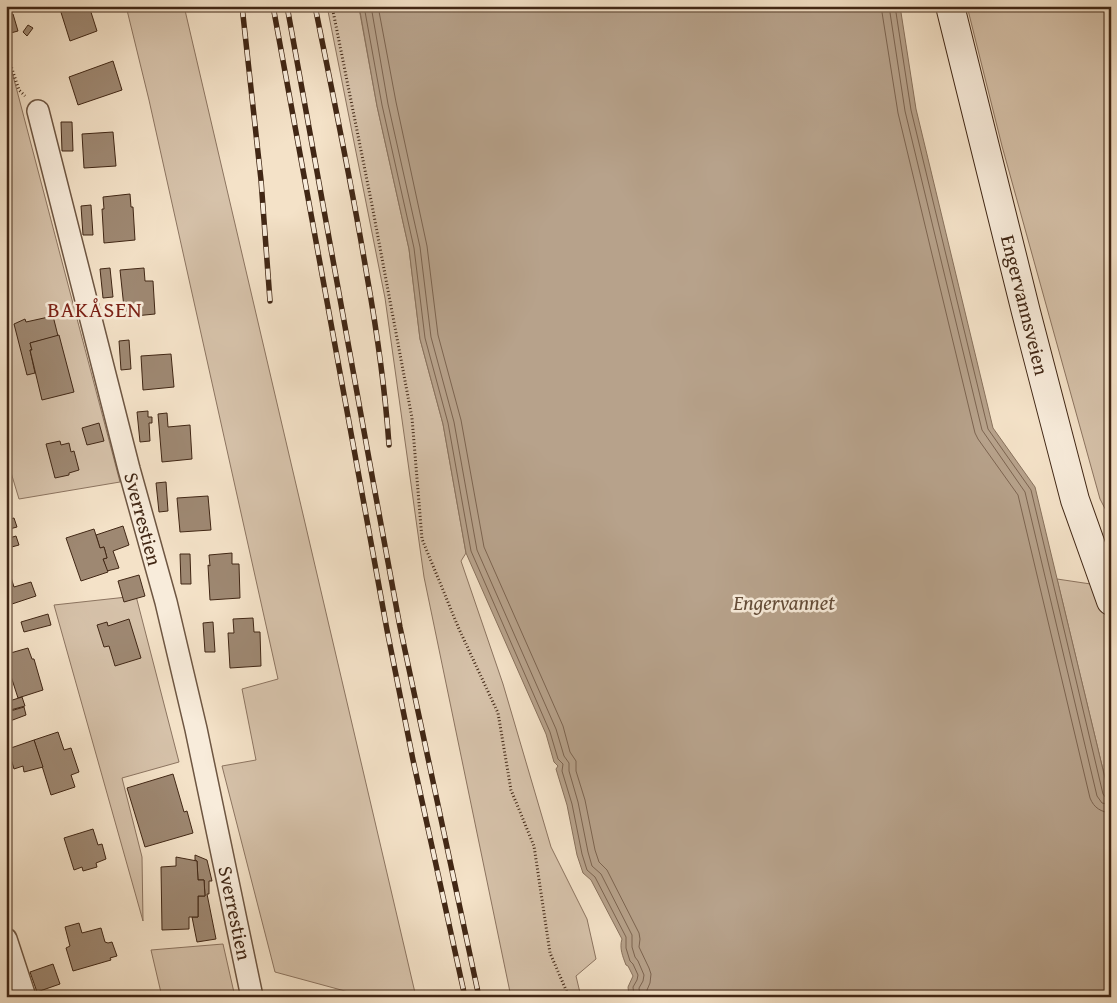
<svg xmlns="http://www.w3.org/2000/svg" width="1117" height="1003" viewBox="0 0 1117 1003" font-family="'Gentium Book Plus',serif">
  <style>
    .green { fill: #d6c2aa; stroke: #8c7460 }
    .water { fill: #b7a28b; stroke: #88715c }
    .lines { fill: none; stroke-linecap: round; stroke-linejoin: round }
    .shore { stroke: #7c6450; stroke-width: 1 }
    .building { fill: #9e8872; stroke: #412715 }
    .minor-casing { stroke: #6e5642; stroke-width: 24 }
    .secondary-casing { stroke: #412715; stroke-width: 30 }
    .path { stroke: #412715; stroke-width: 3; stroke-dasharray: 1 2.5; stroke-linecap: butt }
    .minor { stroke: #f8ecdb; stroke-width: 21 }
    .secondary { stroke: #f8ecdb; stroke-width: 28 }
    .rail-casing { stroke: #412715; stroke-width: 5.5 }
    .rail { stroke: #f8ecdb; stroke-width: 4; stroke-dasharray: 11; stroke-linecap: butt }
    .labels { text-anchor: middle; stroke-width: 5; stroke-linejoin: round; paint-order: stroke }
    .street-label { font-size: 20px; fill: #412715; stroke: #f8ecdb }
    .water-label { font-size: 21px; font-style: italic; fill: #644c38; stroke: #f8ecdb }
    .quarter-label { font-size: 22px; letter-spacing: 1px; fill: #7a1f14; stroke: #f8ecdb }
  </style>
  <rect width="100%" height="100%" fill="#f4e2c8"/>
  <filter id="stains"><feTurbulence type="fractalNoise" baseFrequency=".004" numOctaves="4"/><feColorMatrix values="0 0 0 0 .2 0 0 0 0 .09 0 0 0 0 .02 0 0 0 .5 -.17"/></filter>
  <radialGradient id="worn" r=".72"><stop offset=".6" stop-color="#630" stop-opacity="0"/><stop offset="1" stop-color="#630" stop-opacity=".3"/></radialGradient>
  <g class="green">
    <path d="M126 6H184L416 997H357L356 994 275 972 222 766 256 760 242 689 278 679 149 100Z"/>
    <path d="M327 6H359V8L377 106 409 249 420 339 443 424 466 553 461 561 503 684 551 847 587 919 596 959 576 976 581 997H511L424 577 385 298Z"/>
    <path d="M967 6H1111V520L1100 499 1002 146Z"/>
    <path d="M6 49 120 482 19 499 6 456Z"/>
    <path d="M1057 579 1111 587V803Z"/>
    <path d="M136 596 179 762 122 778 142 857 143 921 54 605Z"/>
    <path d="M223 944 235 997H162L151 950Z"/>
  </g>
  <path class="water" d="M359 6H900L916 109 993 428 1035 487 1111 803V997H629L628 987 633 976 628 966 626 965C623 957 619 948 622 939L591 880 583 873 577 855 567 805 556 769 558 766 554 762 546 734 466 553 443 424 420 339 409 249 377 106Z"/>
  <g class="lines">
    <g class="shore">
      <path d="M364 6 382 105 414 248 425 338 448 423 471 551 550 732 558 759 563 764 562 771 572 804 582 854 587 870 595 877 626 937V948L630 961 633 964 638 975 637 980 633 987 634 997"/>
      <path d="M371 6 388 104 420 247 431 337 454 422 477 550 556 729 564 756 569 763V771L578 802 588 852 592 866 601 874 632 935V947L635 957 638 961 644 975 643 981 639 988 640 997"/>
      <path d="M378 6 396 102 427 246 438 335 461 420 484 547 563 726 570 752 576 761V771L585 800 595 850 599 862 607 870 639 933 640 939 639 947 649 968 651 974 650 983 647 990V997"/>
      <path d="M881 6 898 113 975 433 978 439 1018 495 1090 798C1094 808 1101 812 1111 813"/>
      <path d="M889 6 905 111 982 430 1025 492 1097 796 1102 803 1111 805"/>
      <path d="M895 6 911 110 988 429 1031 490 1103 794 1106 798 1111 799"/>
    </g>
  </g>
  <g class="building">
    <path d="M59 6H89L97 31 70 41Z"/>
    <path d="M13 14 18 31 7 34 6 15Z"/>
    <path d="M28 25 33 28 27 36 23 32Z"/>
    <path d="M113 61 122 90 78 105 69 77Z"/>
    <path d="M61 122H72L73 151H62Z"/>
    <path d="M113 132 116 166 84 168 82 134Z"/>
    <path d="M130 194 131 207H133L135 240 104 243 102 209H104L103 197Z"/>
    <path d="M91 205 93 235H83L81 206Z"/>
    <path d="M110 268 113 297 103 298 100 269Z"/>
    <path d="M144 268 145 281H153L155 314 125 317 120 270Z"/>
    <path d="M53 316 58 336 30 343 32 350H30L35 373 27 375 14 324 25 319 26 322Z"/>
    <path d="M59 335 74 392 42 400 30 350H32L30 343Z"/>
    <path d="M129 340 131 369 121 370 119 341Z"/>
    <path d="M171 354 174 387 143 390 141 356Z"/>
    <path d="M148 411V417H152V423H149L150 441 140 442 137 412Z"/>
    <path d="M167 413 168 427 190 425 192 459 162 462 158 414Z"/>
    <path d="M99 423 104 441 87 445 82 428Z"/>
    <path d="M60 441 61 445 69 443 71 452 74 451 79 470 69 473V475L55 478 46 444Z"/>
    <path d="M166 482 168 511 159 512 156 483Z"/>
    <path d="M208 496 211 530 180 532 177 498Z"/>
    <path d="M14 518 17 527 6 530V520Z"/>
    <path d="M123 526 129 545 113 551 119 568 107 571 103 559 107 558 104 547 100 548 96 535Z"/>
    <path d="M94 529 100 548 104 547 107 558 103 559 108 572 81 581 66 538Z"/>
    <path d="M16 536 19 545 8 548 6 539Z"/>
    <path d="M232 553V564H239L240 598 210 600 208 565 210 566 209 555Z"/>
    <path d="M180 554H190L191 584H181Z"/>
    <path d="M8 568 14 587 31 582 36 596 6 606V569Z"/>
    <path d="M139 575 145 596 124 602 118 581Z"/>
    <path d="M48 614 51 625 24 632 21 622Z"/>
    <path d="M253 618 254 632H260L261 666 230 668 228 633H234L233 619Z"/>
    <path d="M129 619 141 658 115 666 109 646 104 647 97 625 107 622 108 626Z"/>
    <path d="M213 622 215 652H205L203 623Z"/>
    <path d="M28 648 32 659H34L43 690 18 698 8 667 11 666 7 654Z"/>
    <path d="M22 697 25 706 7 711 6 702Z"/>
    <path d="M24 707 26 715 10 721 7 712Z"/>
    <path d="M58 732 64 750 71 748 79 772 71 775 75 787 51 795 34 740Z"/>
    <path d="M34 740 43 767 24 772 23 766 14 769 8 749Z"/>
    <path d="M173 774 184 812 187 811 193 833 145 847 127 788Z"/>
    <path d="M93 829 98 845 102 844 106 859 96 863 97 867 83 871 82 867 74 870 64 838Z"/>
    <path d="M195 855 207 860 212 881H209V894H207L216 939 197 942 192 917H198V896H205L204 880H198L197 861 195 860Z"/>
    <path d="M176 857 197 861 198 880H204L205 896H198V917H189V929L162 930 161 867 176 866Z"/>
    <path d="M79 923 82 933 101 928 105 942 108 943 112 942 117 956 110 958 111 960 73 971 66 948 70 946 65 927Z"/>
    <path d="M53 964 60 984 37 992 30 972Z"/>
  </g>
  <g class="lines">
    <defs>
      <g id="minor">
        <path d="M38 111 129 469 166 602 196 729 252 997"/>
        <path d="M6 939 25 997"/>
      </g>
      <path id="secondary" d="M950 6 1026 312 1075 500 1111 601"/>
    </defs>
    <use href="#minor" class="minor-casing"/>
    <use href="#secondary" class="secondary-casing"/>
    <g class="path">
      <path d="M332 6 372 205 412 418 422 539 459 629 498 713 511 790 534 846 550 953 569 997"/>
      <path d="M6 51 19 90 25 96"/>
    </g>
    <use href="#minor" class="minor"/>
    <use href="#secondary" class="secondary"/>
    <defs>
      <g id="rail">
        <path d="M242 6 261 180 270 301"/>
        <path d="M273 6 387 630 413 760 465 997"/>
        <path d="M287 6 373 481 400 627 479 997"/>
        <path d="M315 6C333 96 352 185 367 276 377 332 385 388 389 445"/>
      </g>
    </defs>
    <use href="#rail" class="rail-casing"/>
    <use href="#rail" class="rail"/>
  </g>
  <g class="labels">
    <g class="street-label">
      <text transform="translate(1025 305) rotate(76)" y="7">Engervannsveien</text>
      <text transform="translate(143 519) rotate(75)" y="7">Sverrestien</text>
      <text transform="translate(235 913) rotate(78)" y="7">Sverrestien</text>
    </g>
    <g class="water-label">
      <text x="784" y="610">Engervannet</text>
    </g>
    <g class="quarter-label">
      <text x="95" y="317">BAKÅSEN</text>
    </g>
  </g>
  <rect width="1117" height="1003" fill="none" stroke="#f4e2c8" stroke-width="25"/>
  <rect x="8" y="8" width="1102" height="988" fill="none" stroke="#412715" stroke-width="2.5"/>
  <rect x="12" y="12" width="1092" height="978" fill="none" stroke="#412715"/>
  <rect width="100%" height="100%" filter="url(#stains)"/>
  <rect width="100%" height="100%" fill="url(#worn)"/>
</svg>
